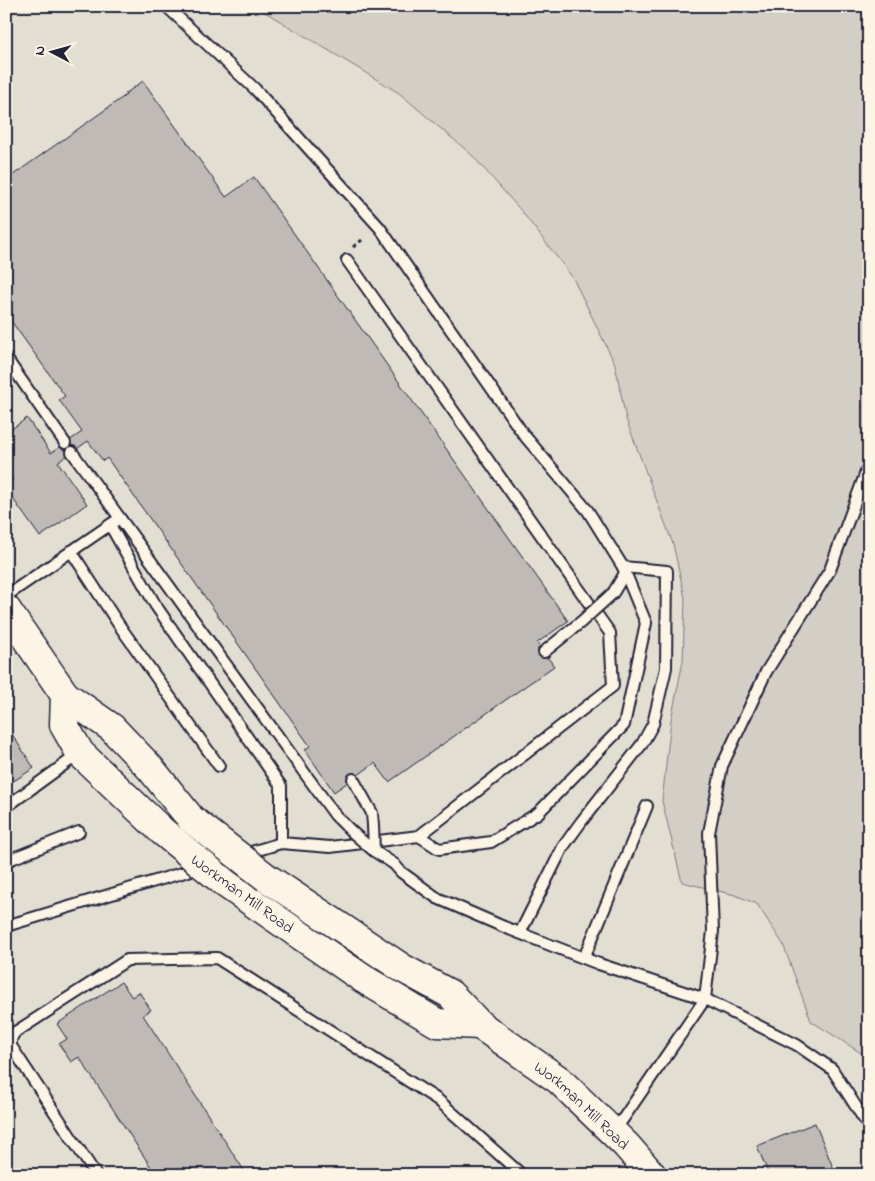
<svg xmlns="http://www.w3.org/2000/svg" width="875" height="1181" viewBox="0 0 875 1181" font-family="'Indie Flower',sans-serif">
  <style>
    .built { fill: #e3ded2 }
    .green { fill: #d4cfc6; stroke: #7b7880 }
    .building { fill: #bfbab6; stroke: #22223b }
    .lines { fill: none; stroke-linecap: round; stroke-linejoin: round }
    .lane-casing { stroke: #22223b; stroke-width: 14 }
    .secondary-casing { stroke: #22223b; stroke-width: 31 }
    .path { stroke: #22223b; stroke-width: 3; stroke-dasharray: 4 4; stroke-linecap: butt }
    .lane { stroke: #fcf5e5; stroke-width: 10 }
    .secondary { stroke: #fcf5e5; stroke-width: 28 }
    .lane-bridge-casing { stroke: #22223b; stroke-width: 14; stroke-linecap: butt }
    .secondary-bridge-casing { stroke: #22223b; stroke-width: 31; stroke-linecap: butt }
    .lane-bridge { stroke: #fcf5e5; stroke-width: 10 }
    .secondary-bridge { stroke: #fcf5e5; stroke-width: 28 }
    .labels { text-anchor: middle; stroke-width: 4; stroke-linejoin: round; paint-order: stroke }
    .street-label { font-size: 16px; fill: #22223b; stroke: #fcf5e5 }
  </style>
  <rect width="100%" height="100%" fill="#f3edde"/>
  <filter id="ink" filterUnits="userSpaceOnUse"><feTurbulence type="fractalNoise" baseFrequency=".02" numOctaves="2"/><feDisplacementMap in="SourceGraphic" scale="10" xChannelSelector="R" yChannelSelector="G"/><feConvolveMatrix kernelMatrix="1 2 1 2 8 2 1 2 1" color-interpolation-filters="sRGB"/></filter>
  <g filter="url(#ink)">
    <path class="built" d="M6 6H255L399 93 472 155 523 213 573 278 615 364 626 419 673 544 685 598 683 661 671 720 735 895 757 903 783 944 811 1021 869 1058V1175H6Z"/>
    <path class="green" d="M255 6H869V1058L811 1021 783 944 757 904 735 895 682 882 662 801 671 720 683 661 685 598 673 544 626 419 615 364 573 278 523 213 472 155 399 93Z"/>
    <g class="building">
      <path d="M143 81 226 197 254 177 568 621 537 643 554 666 389 782 375 763 334 792 305 750 310 746 107 458 103 461 88 441 58 462 87 504 40 537 6 489V485L13 480 6 471V433L27 418 51 453 82 432 59 400 65 396 6 314V180L126 95 125 94Z"/>
      <path d="M6 725 34 768 6 786Z"/>
      <path d="M121 982 132 997 139 992 151 1010 143 1015 247 1175H156L79 1057 71 1062 59 1044 67 1039 57 1024Z"/>
      <path d="M815 1123 836 1175H769L757 1146Z"/>
    </g>
    <g class="lines">
      <defs>
        <g id="lane">
          <path d="M166 6 255 89 380 228 524 435 588 511 623 567 667 571 666 668 653 724 642 744 581 822 563 847 520 933"/>
          <path d="M6 358 65 443"/>
          <path d="M72 452 335 815 352 832"/>
          <path d="M110 525 156 606 281 786V843"/>
          <path d="M71 551 119 625 219 766"/>
          <path d="M613 593 625 573"/>
          <path d="M6 596 114 522"/>
          <path d="M544 652 581 622"/>
          <path d="M353 779 372 813 373 825"/>
          <path d="M6 807 80 753"/>
          <path d="M419 836 439 849 491 842 538 813 624 725 646 623 623 567"/>
          <path d="M6 861 79 832"/>
          <path d="M394 864 401 872 437 898 504 927 599 964 705 999 797 1045 832 1069 869 1127"/>
          <path d="M6 926 281 843 330 847 419 836 613 686 610 633 347 260"/>
          <path d="M584 958 647 806"/>
          <path d="M614 1132 705 999 713 931 709 833 722 766 766 672 830 570 869 464"/>
          <path d="M96 1175 11 1046V1040L14 1033 127 960 217 958 438 1100 522 1175"/>
        </g>
        <g id="secondary">
          <path d="M6 609 65 695 112 728 151 769 191 819"/>
          <path d="M65 695 64 725 80 753 162 831"/>
          <path id="s1" d="M267 878 402 968 450 994 480 1025 559 1080 626 1145 652 1175"/>
          <path d="M226 884 362 978 437 1023 480 1025"/>
        </g>
      </defs>
      <use href="#lane" class="lane-casing"/>
      <use href="#secondary" class="secondary-casing"/>
      <path class="path" d="M353 247 362 240"/>
      <use href="#lane" class="lane"/>
      <use href="#secondary" class="secondary"/>
      <defs>
        <g id="lane-bridge">
          <path d="M581 622 613 593"/>
          <path d="M373 825 374 851"/>
          <path d="M352 832 374 851 394 864"/>
        </g>
        <g id="secondary-bridge">
          <path d="M191 819 267 878"/>
          <path d="M162 831 226 884"/>
        </g>
      </defs>
      <use href="#lane-bridge" class="lane-bridge-casing"/>
      <use href="#secondary-bridge" class="secondary-bridge-casing"/>
      <use href="#lane-bridge" class="lane-bridge"/>
      <use href="#secondary-bridge" class="secondary-bridge"/>
    </g>
  </g>
  <g class="labels">
    <g class="street-label">
      <text transform="translate(243 893) rotate(36)" y="6">Workman Mill Road</text>
      <text dy="6" stroke="none"><textPath href="#s1" startOffset="390">Workman Mill Road</textPath></text>
    </g>
  </g>
  <rect width="875" height="1181" fill="none" stroke="#fcf5e5" stroke-width="25"/>
  <rect x="12" y="12" width="850" height="1156" fill="none" stroke="#22223b" stroke-width="2" filter="url(#ink)"/>
  <g transform="translate(52 52) rotate(276)" stroke="#fcf5e5" stroke-width="4" paint-order="stroke">
  <path d="M0-4L9 19L0 12L-9 19Z" fill="#22223b"/>
  <text y="-8" font-size="14" font-weight="bold" text-anchor="middle" fill="#22223b">N</text>
  </g>
</svg>
